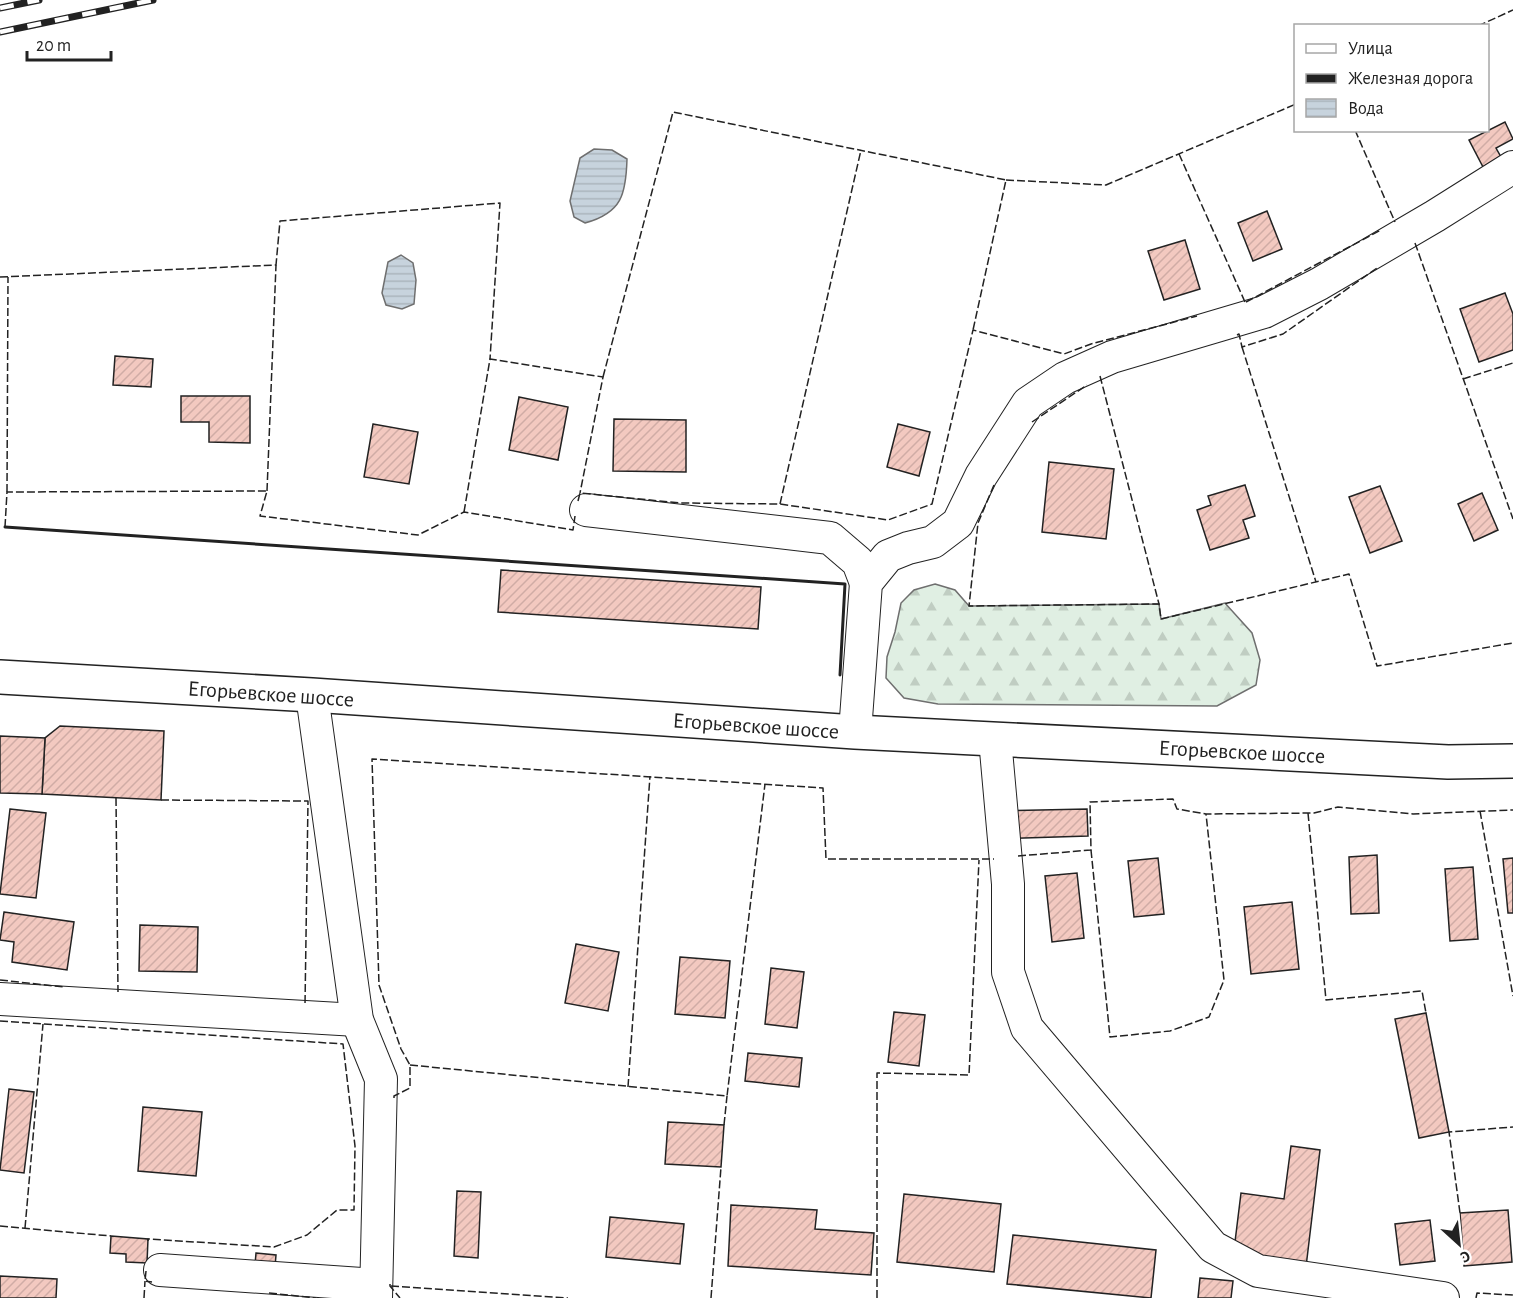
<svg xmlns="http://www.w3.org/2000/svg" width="1513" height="1298" viewBox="0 0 1513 1298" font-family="'Alegreya Sans',sans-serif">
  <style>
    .forest { fill: url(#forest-firs); stroke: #6f6f6f; stroke-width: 1.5 }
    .water { fill: url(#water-rules); stroke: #6f6f6f; stroke-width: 1.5 }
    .building { fill: url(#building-hatch); stroke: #222; stroke-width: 1.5 }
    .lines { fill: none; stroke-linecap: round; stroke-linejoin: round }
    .minor-casing { stroke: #222; stroke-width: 34 }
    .major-casing { stroke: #222; stroke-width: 36 }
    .minor { stroke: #fff; stroke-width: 32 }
    .major { stroke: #fff; stroke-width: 33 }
    .rail-casing { stroke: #222; stroke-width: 7 }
    .rail { stroke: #fff; stroke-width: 4.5; stroke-dasharray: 14; stroke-linecap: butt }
    .fence { stroke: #222; stroke-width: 1.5; stroke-dasharray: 8 3; stroke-linecap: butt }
    .wall { stroke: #222; stroke-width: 3 }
    .labels { text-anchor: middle; stroke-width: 4.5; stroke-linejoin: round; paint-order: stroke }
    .street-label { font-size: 22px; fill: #222; stroke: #fff }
  </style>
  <defs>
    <pattern id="forest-firs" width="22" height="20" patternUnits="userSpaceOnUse" patternTransform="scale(1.5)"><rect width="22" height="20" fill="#e0efe3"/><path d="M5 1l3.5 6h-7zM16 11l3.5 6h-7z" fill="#c0cdc2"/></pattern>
    <pattern id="water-rules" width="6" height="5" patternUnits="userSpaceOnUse" patternTransform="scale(1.5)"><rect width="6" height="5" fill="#c7d3dd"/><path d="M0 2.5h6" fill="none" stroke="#abb5bd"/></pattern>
    <pattern id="building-hatch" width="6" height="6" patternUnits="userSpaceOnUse" patternTransform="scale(1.5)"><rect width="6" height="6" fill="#f3c9c0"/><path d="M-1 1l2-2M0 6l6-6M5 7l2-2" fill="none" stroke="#d0aca5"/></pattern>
  </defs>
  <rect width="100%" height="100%" fill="#fff"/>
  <path class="forest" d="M935 584 955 590 969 606 1159 604 1161 619 1225 603 1252 633 1260 660 1256 685 1217 706 938 704 904 698 886 678 887 657 895 632 901 603 914 590Z"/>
  <g class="water">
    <path d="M594 149 612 150 627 159C626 194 622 213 585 223L574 217 570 201 580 158Z"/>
    <path d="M401 255 413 263 416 280 414 304 402 309 386 305 382 293 388 262Z"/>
  </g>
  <g class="building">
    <path d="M1505 122 1513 139 1496 148 1501 157 1483 167 1469 140Z"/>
    <path d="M1267 211 1282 249 1253 261 1238 223Z"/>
    <path d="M1185 240 1200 289 1164 300 1148 251Z"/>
    <path d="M1505 293 1513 314V350L1479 362 1460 309Z"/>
    <path d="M115 356 153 359 151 387 113 385Z"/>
    <path d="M181 396H250V443L209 442V422H181Z"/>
    <path d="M519 397 568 407 558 460 509 450Z"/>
    <path d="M614 419 686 420V472L613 471Z"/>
    <path d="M373 424 418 432 409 484 364 477Z"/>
    <path d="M898 424 930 432 919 476 887 467Z"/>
    <path d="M1049 462 1114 469 1106 539 1042 532Z"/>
    <path d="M1245 485 1255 516 1243 520 1249 538 1210 550 1197 510 1211 505 1208 496Z"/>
    <path d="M1380 486 1402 541 1370 553 1349 497Z"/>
    <path d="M1482 493 1498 530 1474 541 1458 504Z"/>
    <path d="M501 570 761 587 758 629 498 612Z"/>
    <path d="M60 726 164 731 161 800 42 794 45 738Z"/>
    <path d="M0 736 45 738 42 794 0 793Z"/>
    <path d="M10 809 46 813 36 898 0 894Z"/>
    <path d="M1087 809 1088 836 994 839 993 811Z"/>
    <path d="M1377 855 1379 913 1351 914 1349 857Z"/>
    <path d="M1158 858 1164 914 1134 917 1128 861Z"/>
    <path d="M1513 858V913H1508L1503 859Z"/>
    <path d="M1473 867 1478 939 1450 941 1445 869Z"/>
    <path d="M1077 873 1084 938 1052 942 1045 876Z"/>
    <path d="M1292 902 1299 969 1251 974 1244 907Z"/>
    <path d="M4 912 74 922 67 970 12 962 14 942 0 940Z"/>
    <path d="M140 925 198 927 197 972 139 971Z"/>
    <path d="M576 944 619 952 608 1011 565 1003Z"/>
    <path d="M680 957 730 961 725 1018 675 1014Z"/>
    <path d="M771 968 804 972 797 1028 765 1024Z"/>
    <path d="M894 1012 925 1015 919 1066 888 1062Z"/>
    <path d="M1426 1013 1449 1132 1419 1138 1395 1019Z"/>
    <path d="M748 1053 802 1058 799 1087 745 1081Z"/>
    <path d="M9 1089 34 1092 24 1173 0 1170Z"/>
    <path d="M143 1107 202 1112 196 1176 138 1171Z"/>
    <path d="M668 1122 724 1125 721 1167 665 1164Z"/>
    <path d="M1291 1146 1320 1150 1306 1267 1233 1258 1241 1193 1284 1199Z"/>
    <path d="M457 1191 481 1192 478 1258 454 1256Z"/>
    <path d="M904 1194 1001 1204 994 1272 897 1262Z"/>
    <path d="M731 1205 817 1210 815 1229 874 1233 871 1275 728 1266Z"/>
    <path d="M1508 1210 1512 1262 1464 1266 1460 1213Z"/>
    <path d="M610 1217 684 1224 680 1264 606 1257Z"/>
    <path d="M1430 1220 1435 1261 1400 1265 1395 1224Z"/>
    <path d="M1013 1235 1156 1250 1151 1298 1007 1284Z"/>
    <path d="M111 1236 148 1239 147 1263 126 1262V1254L110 1253Z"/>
    <path d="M256 1253 276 1255 275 1267 255 1265Z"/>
    <path d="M0 1276 57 1279 56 1298H0Z"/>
    <path d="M1200 1278 1233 1281 1231 1298H1198Z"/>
  </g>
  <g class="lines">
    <defs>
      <g id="minor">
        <path d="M586 510 830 538 858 562 866 583"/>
        <path d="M312 695 357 1020 381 1079 376 1298"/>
        <path d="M855 732 866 583 888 556 908 548 933 542 958 523 981 476 1028 403 1065 378 1112 357 1264 312 1319 284 1435 216 1513 167"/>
        <path d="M995 739 1008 884V972L1027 1028 1213 1247 1258 1271 1443 1298"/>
        <path d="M0 999 357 1020"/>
        <path d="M160 1270 376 1285"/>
      </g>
      <path id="major" d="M0 677 312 695 855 732 1448 762 1513 761"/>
    </defs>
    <use href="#minor" class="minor-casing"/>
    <use href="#major" class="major-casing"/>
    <use href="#minor" class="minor"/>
    <use href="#major" class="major"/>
    <defs>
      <g id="rail">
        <path d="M0 8 39 0"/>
        <path d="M0 32 153 0"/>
      </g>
    </defs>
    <use href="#rail" class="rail-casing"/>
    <use href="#rail" class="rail"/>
    <g class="fence">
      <path d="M1478 26 1513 10"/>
      <path d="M1355 130 1395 222"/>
      <path d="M1179 154 1245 302"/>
      <path d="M1006 180 1106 185 1296 104"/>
      <path d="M1415 243 1513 519"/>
      <path d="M0 277 276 265 280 221 500 203 490 359"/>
      <path d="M1246 302 1381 230"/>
      <path d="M1237 335 1239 334 1242 347 1283 334 1377 268"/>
      <path d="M1242 347 1316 582"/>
      <path d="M1100 376 1159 604"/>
      <path d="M603 377 673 112 1006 180 973 330"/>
      <path d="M1463 379 1513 363"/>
      <path d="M1032 422 1087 385"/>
      <path d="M994 485 978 523 969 606 1159 604 1161 619 1349 574 1377 666 1513 643"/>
      <path d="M267 491 276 265"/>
      <path d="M7 492 8 277"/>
      <path d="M578 501 580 493 680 503 780 504 888 520 932 504 973 330 1064 354 1091 344 1197 316"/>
      <path d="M780 504 861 150"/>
      <path d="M464 512 490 359 603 377 580 493"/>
      <path d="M5 527 7 492 267 491 260 516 418 535 464 512 573 530 575 516"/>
      <path d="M116 798 118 992"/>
      <path d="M161 800 308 801 305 1005"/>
      <path d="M1480 811 1513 996"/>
      <path d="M1308 813 1326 1000 1422 991 1426 1013"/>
      <path d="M1091 850 1110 1037 1170 1031 1209 1017 1224 980 1206 814"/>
      <path d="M1018 856 1091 850 1090 802 1173 799 1177 809 1206 814 1314 813 1338 807 1413 814 1513 810"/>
      <path d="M0 980 64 987"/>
      <path d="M0 1021 343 1044 355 1146 354 1210H337L307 1235 274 1247 148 1239V1241"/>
      <path d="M410 1065 727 1096 765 784"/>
      <path d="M628 1087 650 776"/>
      <path d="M394 1098V1096L410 1088V1065L401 1049 379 985 372 759 823 788 826 859H994"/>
      <path d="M724 1125 727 1096"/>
      <path d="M1460 1213 1449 1132 1513 1127"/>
      <path d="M0 1226 111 1236"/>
      <path d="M25 1228 43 1024"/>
      <path d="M146 1271 145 1281 152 1282"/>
      <path d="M390 1284V1286L400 1298"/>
      <path d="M391 1286 568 1298"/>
      <path d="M269 1293 316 1298"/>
      <path d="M144 1298 145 1281"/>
      <path d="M711 1298 721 1167"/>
      <path d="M877 1298V1073L969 1075 979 860"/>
      <path d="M1476 1298 1477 1293 1513 1295"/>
    </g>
    <path class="wall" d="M5 527 845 584 840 675"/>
  </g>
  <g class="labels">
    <g class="street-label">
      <text transform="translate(271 693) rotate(4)" y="8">Егорьевское шоссе</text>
      <text transform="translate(756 725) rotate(4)" y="8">Егорьевское шоссе</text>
      <text transform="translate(1242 751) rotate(3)" y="8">Егорьевское шоссе</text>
    </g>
  </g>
  <rect x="1294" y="24" width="195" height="108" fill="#ffffff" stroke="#a7a7a7" stroke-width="1.5"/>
  <rect x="1306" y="44" width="30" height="9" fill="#ffffff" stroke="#a7a7a7" stroke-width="1.5"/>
  <text x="1348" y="54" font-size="18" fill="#222222">Улица</text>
  <rect x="1306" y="74" width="30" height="9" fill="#222222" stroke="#a7a7a7" stroke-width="1.5"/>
  <text x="1348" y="84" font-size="18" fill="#222222">Железная дорога</text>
  <rect x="1306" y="99" width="30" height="18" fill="url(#water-rules)" stroke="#a7a7a7" stroke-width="1.5"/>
  <text x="1348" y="114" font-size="18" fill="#222222">Вода</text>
  <g transform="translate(1459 1244) rotate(153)" stroke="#ffffff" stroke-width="4.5" paint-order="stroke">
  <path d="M0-4.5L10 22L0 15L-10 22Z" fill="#222222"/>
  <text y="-9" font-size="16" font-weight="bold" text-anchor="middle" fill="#222222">С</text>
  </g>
  <path d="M27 51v9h84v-9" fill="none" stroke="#222222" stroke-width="3"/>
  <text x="36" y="51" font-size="18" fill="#222222" stroke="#ffffff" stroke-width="4.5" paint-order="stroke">20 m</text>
</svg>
